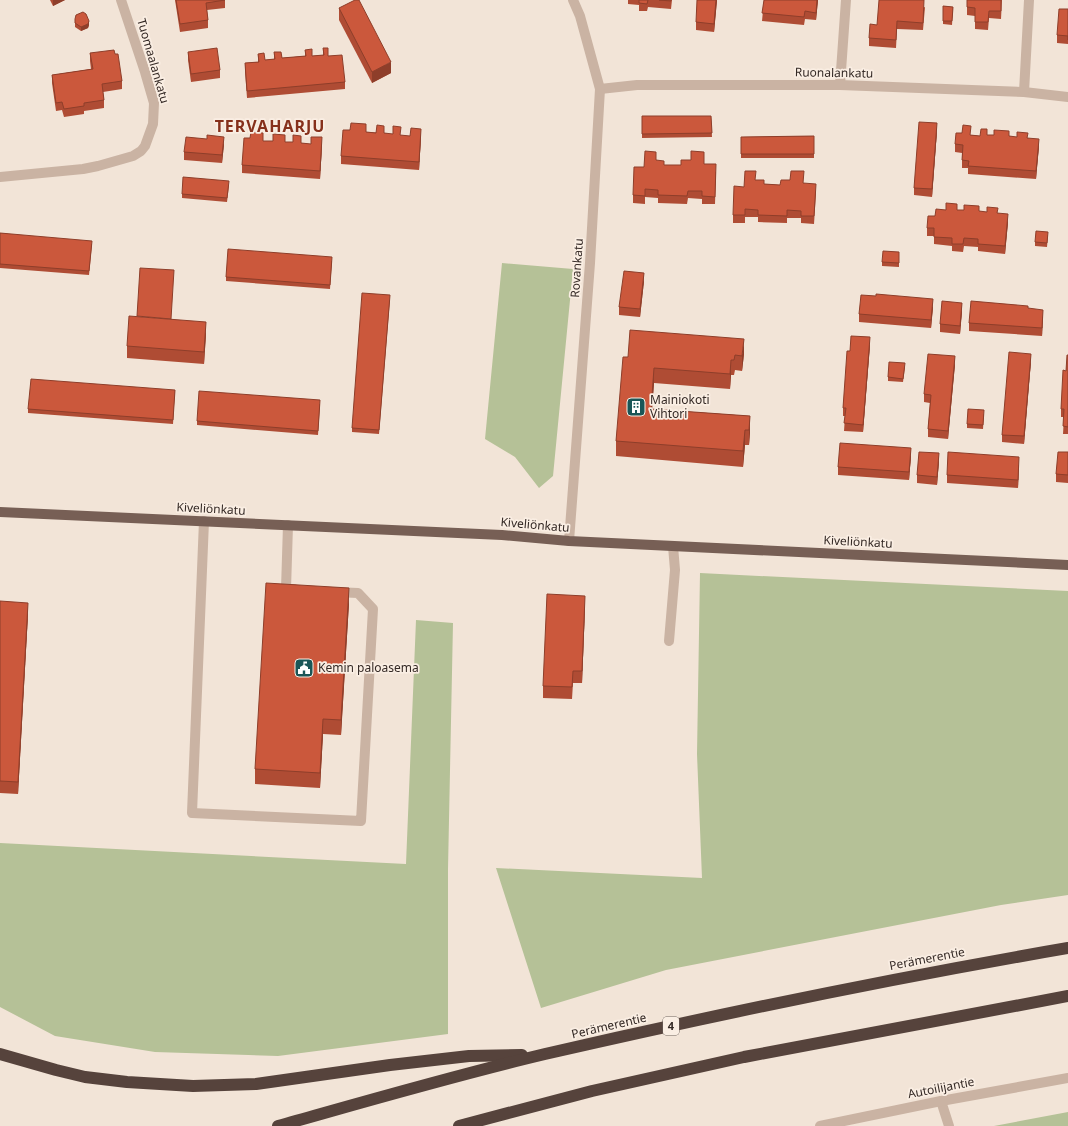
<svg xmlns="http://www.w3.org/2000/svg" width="1068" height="1126" viewBox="0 0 1068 1126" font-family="'Noto Sans',sans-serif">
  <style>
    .green { fill: #b5c197 }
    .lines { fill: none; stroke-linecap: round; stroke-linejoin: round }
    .minor { stroke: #cab3a3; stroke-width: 10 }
    .major { stroke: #775f55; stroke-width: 10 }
    .highway { stroke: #56433c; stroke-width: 12 }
    .wall { fill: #af4c34 }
    .shaded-wall { fill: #8e3e2a }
    .building { fill: #cb583c; stroke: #8e3e2a }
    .labels { text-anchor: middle; stroke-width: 3.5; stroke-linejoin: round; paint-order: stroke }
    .shield { fill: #faeee3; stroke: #6f645e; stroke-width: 1 }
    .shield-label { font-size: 11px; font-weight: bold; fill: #342925 }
    .street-label { font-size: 12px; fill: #342925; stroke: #faeee3 }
    .poi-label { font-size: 12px; fill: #342925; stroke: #faeee3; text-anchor: start }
    .district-label { font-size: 16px; font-weight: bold; letter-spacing: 1px; fill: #86301b; stroke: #faeee3 }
  </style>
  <rect width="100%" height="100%" fill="#f2e4d7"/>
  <g class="green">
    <path d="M502 263 573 269 553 476 539 488 515 457 485 439Z"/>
    <path d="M700 573 1068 591V895L1001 905 666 970 541 1008 496 868 702 878 697 754Z"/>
    <path d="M416 620 453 623 448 869V1034L278 1056 155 1052 55 1036 0 1007V843L406 864Z"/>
    <path d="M1068 1112V1126H994Z"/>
  </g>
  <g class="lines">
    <g class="minor">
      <path d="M840 85 846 0"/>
      <path d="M600 89 637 85H840L1024 92 1068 97"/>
      <path d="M1024 92 1029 0"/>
      <path d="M0 177 83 169 98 166 133 156 141 151 145 146 153 124 154 103 145 72 121 0"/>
      <path d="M204 521 192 813 361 821 373 609 358 593 335 592"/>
      <path d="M288 525 286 589H294"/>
      <path d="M569 541 590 263 600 89 580 16 573 0"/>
      <path d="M669 641 675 570 673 546"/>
      <path d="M941 1101 949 1126"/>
      <path d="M820 1126 941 1101 1068 1078"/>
    </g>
    <path class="major" d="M0 512 502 535 569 541 1068 565"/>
    <g class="highway">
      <path d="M0 1054 56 1070 85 1077 127 1082 193 1086 256 1084 390 1065 469 1056 522 1055"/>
      <path d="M278 1126C367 1101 456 1075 545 1054 719 1014 893 978 1068 948"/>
      <path d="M459 1126 592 1091 744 1057 1068 996"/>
    </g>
  </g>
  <g class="wall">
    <path d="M50 0H65L53 6Z"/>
    <path d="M175 0H225V8L207 10 208 20V28L180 32Z"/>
    <path d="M628 0H672L671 9 648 7 647 11H639V5L628 4Z"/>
    <path d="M717 0 714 32 696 30V22Z"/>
    <path d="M764 0H818L816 20 805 19 804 25 762 21Z"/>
    <path d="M967 0H1002L1001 19 989 18 988 30 975 29V16L967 15Z"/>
    <path d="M943 6 953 7 952 25 943 24Z"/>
    <path d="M925 7 923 30 897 29 896 48 869 46V38L877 25Z"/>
    <path d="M339 8 391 73 372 83 339 20Z"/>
    <path d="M1068 9V48V44L1057 43V35Z"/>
    <path d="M75 19 89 25 88 28 81 31 75 27Z"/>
    <path d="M323 48 345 82V89L247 98 245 71V63L258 62V54L265 60 274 59V52L282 58 305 56V50L312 56 323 55Z"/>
    <path d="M188 52 220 70V78L191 82 188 60Z"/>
    <path d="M90 53 115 54 122 81V89L103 92 104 100V108L84 111V114L64 117 62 110 56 111 52 83V75L91 69 90 61Z"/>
    <path d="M642 116H711L712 137 642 138Z"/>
    <path d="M937 131 932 197 914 195V188Z"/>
    <path d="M366 132 384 133 401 136 421 137 419 170 341 164V156Z"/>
    <path d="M971 135 980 136 987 135 1028 138 1039 146 1036 179 968 174V168H962V153L955 152V144Z"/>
    <path d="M814 136V158H741V137Z"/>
    <path d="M250 138 263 141 285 142 322 145 320 179 242 173V165Z"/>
    <path d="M224 144 222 163 184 160V152Z"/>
    <path d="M656 160 664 165H681L704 164 716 172 715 204H702V199L688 198 687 204 658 203V198L645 197V204L633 203V195L644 167Z"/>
    <path d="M756 180 764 184 780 185 804 183 816 192 814 224 801 223V218H787V223L758 222V217H745V223H733V215L744 187Z"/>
    <path d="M229 185 227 202 182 198V194Z"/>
    <path d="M946 210H957L998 213 1008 222 1005 254 978 251V247L964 246 963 252 952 251V246L934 244V236H927V228L935 216Z"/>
    <path d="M0 233 92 244 89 275 0 268Z"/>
    <path d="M1048 235 1047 247 1035 246V242Z"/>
    <path d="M899 252V267L882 266V262Z"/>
    <path d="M332 261 330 289 226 281V277Z"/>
    <path d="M644 281 640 317 619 315V307Z"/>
    <path d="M390 299 379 434 352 432V428Z"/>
    <path d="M933 307 931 328 859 322V314Z"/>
    <path d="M1028 308 1043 317 1042 336 969 331V323Z"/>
    <path d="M962 311 960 334 940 332V324Z"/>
    <path d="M171 319 206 333 204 364 127 358V346Z"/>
    <path d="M870 345 863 432 844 431 845 416H843V408L850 351Z"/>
    <path d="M744 354 742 371 735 370 734 375H731L730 389 654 383 652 409 750 416V432L749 445H745L743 467 616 456V441L628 357Z"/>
    <path d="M1068 355V434H1063L1064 417H1061V409L1066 371Z"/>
    <path d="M1031 361 1024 444 1002 442V435Z"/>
    <path d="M955 364 948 439 928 437V429L930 403 924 402V394Z"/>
    <path d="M905 367 903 382 888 381V377Z"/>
    <path d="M175 390 173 424 28 413V409Z"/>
    <path d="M320 404 318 435 197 425V421Z"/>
    <path d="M984 414 983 429 967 428V424Z"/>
    <path d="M1068 452V483L1056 482V474Z"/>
    <path d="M911 456 909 480 838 475V467Z"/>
    <path d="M939 461 937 485 917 483V475Z"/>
    <path d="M1019 465 1018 488 947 483V475Z"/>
    <path d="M0 601 28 614 18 794 0 793Z"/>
    <path d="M349 603 341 735 323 734 320 788 255 784V769Z"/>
    <path d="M585 607 582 683H573L572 699 543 698V686Z"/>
  </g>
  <g class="shaded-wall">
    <path d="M53 0H65L53 6Z"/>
    <path d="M716 0H717L714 32V24Z"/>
    <path d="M817 0H818L816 20V13Z"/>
    <path d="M89 21V25L88 28 81 31V27Z"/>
    <path d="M391 62V73L372 83V72Z"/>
    <path d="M937 123V131L932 197V189Z"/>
    <path d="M421 129V137L419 170V162Z"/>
    <path d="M224 137V144L222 163V155Z"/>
    <path d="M322 137V145L320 179V171Z"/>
    <path d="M1039 139V146L1036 179V171Z"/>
    <path d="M1008 214V222L1005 254V246Z"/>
    <path d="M644 273V281L640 317V309Z"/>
    <path d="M933 299V307L931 328V320Z"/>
    <path d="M962 303V311L960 334V326Z"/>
    <path d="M1043 310V317L1042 336V328Z"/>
    <path d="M206 322V333L204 364V352Z"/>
    <path d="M870 337V345L863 432V425Z"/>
    <path d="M744 339V354L742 371V356Z"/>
    <path d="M1031 354V361L1024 444V436Z"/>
    <path d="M955 356V364L948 439V431Z"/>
    <path d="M731 360V375L730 389V374Z"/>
    <path d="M654 368V383L651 424V409Z"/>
    <path d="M750 416V432L749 445V430Z"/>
    <path d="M745 430V445L743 467V451Z"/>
    <path d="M911 448V456L909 480V472Z"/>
    <path d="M939 453V461L937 485V477Z"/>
    <path d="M1019 457V465L1018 488V480Z"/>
    <path d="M349 588V603L341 735V720Z"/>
    <path d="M585 596V607L582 683V671Z"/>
    <path d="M28 603V614L18 794V782Z"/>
    <path d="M323 719V734L320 788V773Z"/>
  </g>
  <g class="building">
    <path d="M176 0H225L206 3 208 20 180 24Z"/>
    <path d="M355 0H359L391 62 372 72 339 8Z"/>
    <path d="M639 0H648L647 4 639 3Z"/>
    <path d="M659 0H671V1Z"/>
    <path d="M697 0H716L714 24 696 22Z"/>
    <path d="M764 0H817L816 13 805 11 804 17 762 13Z"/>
    <path d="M879 0H924L923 23 897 21 896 40 869 38 870 24 877 25Z"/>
    <path d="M967 0H1001V11H989L988 22H975V8L967 7Z"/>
    <path d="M943 6 953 7 952 21H943Z"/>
    <path d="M1059 9H1068V40V36L1057 35Z"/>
    <path d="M83 12 86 14 89 21 88 24 81 27 75 23V19L76 15Z"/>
    <path d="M217 48 220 70 191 74 188 52Z"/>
    <path d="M323 48H328V56L342 55 345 82 247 91 245 63 259 62 258 54 264 53 265 60 275 59 274 52H281L282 58 306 56 305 50 312 49V56L324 55Z"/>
    <path d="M114 50 115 54H118L122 81 102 84 104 100 84 103V106L64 109 62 102 56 103 52 75 93 69 90 53Z"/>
    <path d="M642 116H711L712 133 642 134Z"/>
    <path d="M919 122 937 123 932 189 914 188Z"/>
    <path d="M351 123 366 124V132L376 133 377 125 384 126V133L393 134V126L401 127 400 135 410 136 411 128 421 129 419 162 341 156 343 130H350Z"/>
    <path d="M963 125 971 126 970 135 980 136 981 129H987V135H994V130L1009 131V136L1017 137V132L1028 133 1027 138 1039 139 1036 171 968 166 969 161 962 160 963 145 955 144 956 133H962Z"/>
    <path d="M251 132 263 133V141H273V134L285 135V142H293V135L301 136V143L311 144V137H322L320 171 242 165 244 138H250Z"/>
    <path d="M207 135 224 137 222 155 184 152 186 137 207 139Z"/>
    <path d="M814 136V154H741V137Z"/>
    <path d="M645 151 656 152V160L664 161V165H681V160H691V151L704 152V164H716L715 197 702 196V191H688L687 196 658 195V190L645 189V196L633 195 634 167H644Z"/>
    <path d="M745 171H756L755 180H764V184L780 185 781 180H790L791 171H804L803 183 816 184 814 216H801V211L787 210V216L758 215V210L745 209V215H733L734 186 744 187Z"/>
    <path d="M183 177 229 181 227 198 182 194Z"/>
    <path d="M946 203 957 204V210H964V205L979 206V211L987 212V207L998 208 997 213 1008 214 1005 246 978 244V239L964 238 963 244H952V238L934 237V228H927L928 216H935L936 209 946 210Z"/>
    <path d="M1036 231 1048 232 1047 243 1035 242Z"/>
    <path d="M0 233 92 241 89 271 0 264Z"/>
    <path d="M228 249 332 257 330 285 226 277Z"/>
    <path d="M883 251 899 252V263L882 262Z"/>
    <path d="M140 268 174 270 171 319 137 316Z"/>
    <path d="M624 271 644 273 640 309 619 307Z"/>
    <path d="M362 293 390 295 379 430 352 428Z"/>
    <path d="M876 294 933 299 931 320 859 314 861 295 876 296Z"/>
    <path d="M942 301 962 303 960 326 940 324Z"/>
    <path d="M971 301 1028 306V308L1043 310 1042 328 969 323Z"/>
    <path d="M129 316 206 322 204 352 127 346Z"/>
    <path d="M630 330 744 339 742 356 735 355 734 360H731L730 374 654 368 651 409 750 416 749 430H745L743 451 616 441 623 357H628Z"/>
    <path d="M851 336 870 337 863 425 844 423 846 408H843L847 351H850Z"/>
    <path d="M1009 352 1031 354 1024 436 1002 435Z"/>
    <path d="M928 354 955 356 948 431 928 429 931 395 924 394Z"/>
    <path d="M1067 355H1068V427L1063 426 1064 409H1061L1063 370 1066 371Z"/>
    <path d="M889 362 905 363 903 379 888 377Z"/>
    <path d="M31 379 175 390 173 420 28 409Z"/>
    <path d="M199 391 320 400 318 431 197 421Z"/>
    <path d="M968 409 984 410 983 425 967 424Z"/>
    <path d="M840 443 911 448 909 472 838 467Z"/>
    <path d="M919 452 939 453 937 477 917 475Z"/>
    <path d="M948 452 1019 457 1018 480 947 475Z"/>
    <path d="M1058 452H1068V475L1056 474Z"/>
    <path d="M266 583 349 588 341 720 323 719 320 773 255 769Z"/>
    <path d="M547 594 585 596 582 671H573L572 687 543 686Z"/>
    <path d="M0 601 28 603 18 782 0 781Z"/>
  </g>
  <defs>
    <symbol id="building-square" viewBox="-11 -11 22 22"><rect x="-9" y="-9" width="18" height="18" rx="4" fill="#1a5657" stroke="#faeee3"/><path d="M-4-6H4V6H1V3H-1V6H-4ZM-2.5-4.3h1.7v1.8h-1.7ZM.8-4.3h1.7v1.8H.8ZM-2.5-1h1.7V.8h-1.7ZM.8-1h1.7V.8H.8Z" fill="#fff"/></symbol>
    <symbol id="civic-square" viewBox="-11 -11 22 22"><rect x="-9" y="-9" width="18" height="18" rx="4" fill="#1a5657" stroke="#faeee3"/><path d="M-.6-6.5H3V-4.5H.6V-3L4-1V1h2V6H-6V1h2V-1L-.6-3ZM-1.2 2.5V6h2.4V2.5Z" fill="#fff"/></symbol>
  </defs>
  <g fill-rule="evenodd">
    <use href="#building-square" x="625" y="396" width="22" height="22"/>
    <use href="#civic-square" x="293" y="657" width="22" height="22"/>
  </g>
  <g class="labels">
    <rect class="shield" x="663" y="1017" width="16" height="18" rx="3"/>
    <g class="shield-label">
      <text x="671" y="1030">4</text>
    </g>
    <g class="street-label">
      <text transform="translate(153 61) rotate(74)" y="4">Tuomaalankatu</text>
      <text transform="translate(834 73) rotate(1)" y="4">Ruonalankatu</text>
      <text transform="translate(577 268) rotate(-86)" y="4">Rovankatu</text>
      <text transform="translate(211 509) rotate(3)" y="4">Kiveliönkatu</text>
      <text transform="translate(535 525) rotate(5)" y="4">Kiveliönkatu</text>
      <text transform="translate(858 542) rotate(3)" y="4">Kiveliönkatu</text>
      <text transform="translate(927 959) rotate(-11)" y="4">Perämerentie</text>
      <text transform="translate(609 1026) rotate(-13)" y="4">Perämerentie</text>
      <text transform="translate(941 1088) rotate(-11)" y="4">Autoilijantie</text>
    </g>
    <g class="poi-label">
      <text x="650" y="404">Mainiokoti<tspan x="650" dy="14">Vihtori</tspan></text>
      <text x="318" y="672">Kemin paloasema</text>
    </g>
    <g class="district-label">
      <text x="270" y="132">TERVAHARJU</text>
    </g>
  </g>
</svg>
